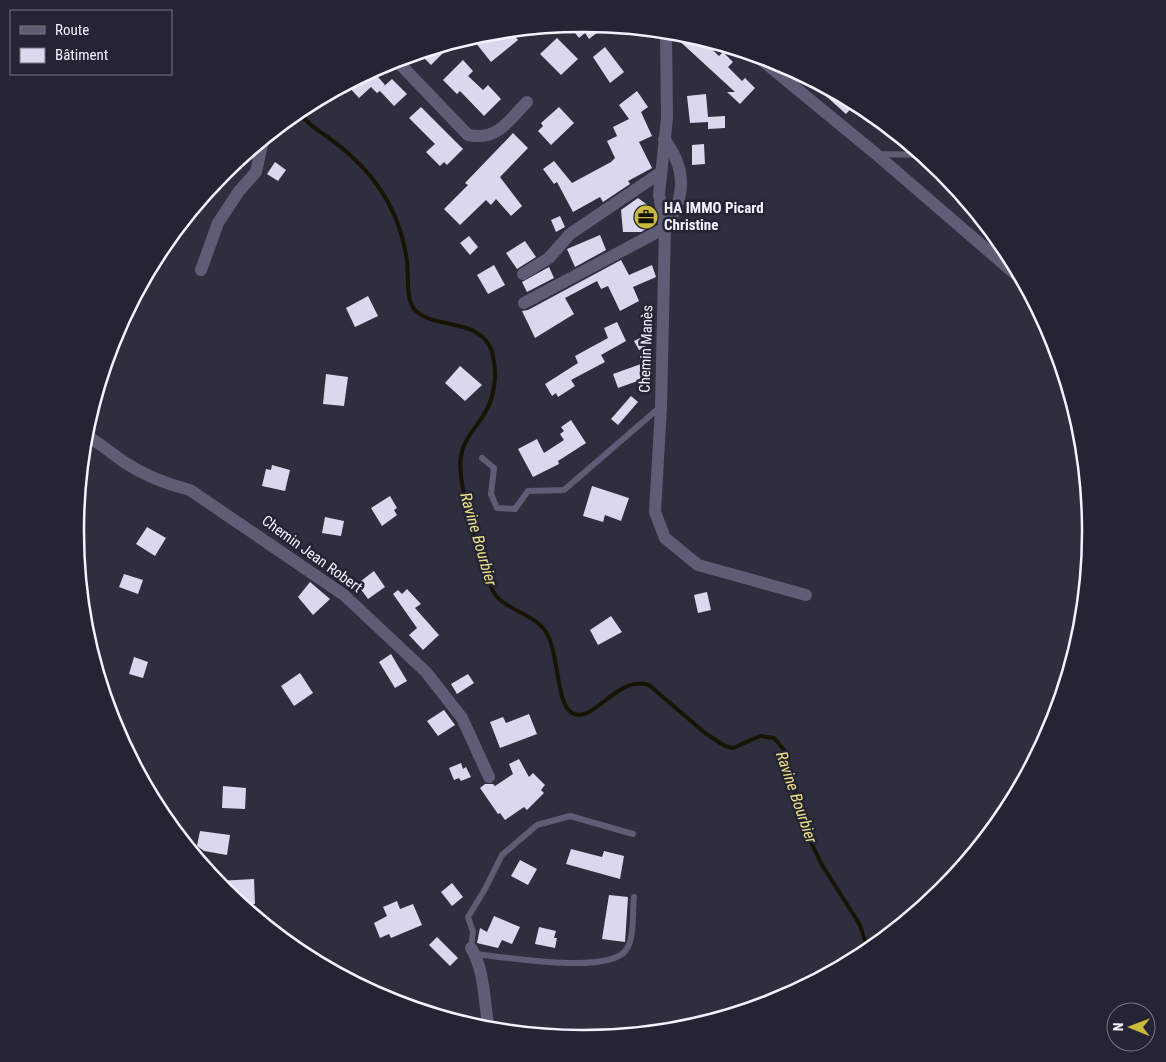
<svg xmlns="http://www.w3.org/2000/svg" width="1166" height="1062" viewBox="0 0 1166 1062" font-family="'Roboto Condensed',sans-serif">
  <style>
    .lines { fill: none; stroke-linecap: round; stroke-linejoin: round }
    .stream { stroke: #171402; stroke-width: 4 }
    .building { fill: #d9d8ee }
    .service { stroke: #5e5d76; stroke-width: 6 }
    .minor { stroke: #5e5d76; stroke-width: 12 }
    .labels { text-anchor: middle; stroke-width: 5; stroke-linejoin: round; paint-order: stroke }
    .poi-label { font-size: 15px; font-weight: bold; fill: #f3f3ff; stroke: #252434; text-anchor: start }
    .street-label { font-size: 15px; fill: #f3f3ff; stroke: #252434 }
    .water-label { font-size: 16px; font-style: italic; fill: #ede183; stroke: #252434 }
    .rim { fill: none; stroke: #f3f3ff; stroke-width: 2.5 }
  </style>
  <rect width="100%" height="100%" fill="#2f2e3f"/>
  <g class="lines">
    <path class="stream" d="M296 114C305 117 311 126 319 131 367 163 399 203 407 261 409 275 405 299 415 310 434 330 481 317 492 352 498 372 495 399 483 416 475 429 463 440 461 456 456 481 481 564 492 589 501 610 533 612 546 632 559 652 556 704 572 713 593 725 618 674 649 685L705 733 725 746 733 748 760 736 774 738 785 751 807 834 822 865 860 925 868 950"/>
  </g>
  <g class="building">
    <path d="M584 24 596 25 606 26 589 39 585 33 579 38 569 25Z"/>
    <path d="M511 31 518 40 491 62 475 42 486 33Z"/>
    <path d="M674 33 701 39 719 56 723 52 733 62 728 67 742 81 745 78 755 88 740 104 727 92H735L674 36Z"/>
    <path d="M557 38 578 59 561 75 540 54Z"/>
    <path d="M453 43 431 65 419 53Z"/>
    <path d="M605 47 624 72 610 83 593 57Z"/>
    <path d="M463 60 473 71 468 76 483 90 488 85 501 99 484 116 460 91 457 94 443 80Z"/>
    <path d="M373 71 385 85 382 88 392 79 407 94 394 106 380 91 377 93 371 87 359 98 347 85Z"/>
    <path d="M819 85 839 96 855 104 846 114 817 88Z"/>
    <path d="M637 91 648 107 641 112 652 136 639 142 652 168 628 181 630 184 603 202 600 197 573 212 557 182 554 184 543 169 554 161 572 183 611 162 615 158 607 141 617 136 613 127 629 119 619 105Z"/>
    <path d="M706 94 708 117 725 116V128L708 129V122L690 123 687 96Z"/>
    <path d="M421 107 463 149 447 165 444 162 440 166 426 152 435 144 409 118Z"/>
    <path d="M559 107 574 123 551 145 538 131 543 126 541 123Z"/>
    <path d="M513 133 528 148 500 177 522 206 511 216 496 199 491 205 486 200 460 225 444 209 468 185 465 183Z"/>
    <path d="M704 144 705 164 692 165V145Z"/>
    <path d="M275 162 286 170 278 181 267 174Z"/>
    <path d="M638 198 653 209 655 224 641 232H623L621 210Z"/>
    <path d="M560 216 565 227 556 232 551 220Z"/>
    <path d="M600 235 606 250 575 267 567 249Z"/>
    <path d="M469 236 478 247 470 255 460 243Z"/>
    <path d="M525 241 536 257 517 269 506 253Z"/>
    <path d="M621 260 629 275 652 265 656 277 633 287 639 301 620 311 608 286 601 289 597 281 565 298 574 314 535 338 522 311 528 310Z"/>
    <path d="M494 265 505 285 488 294 477 275Z"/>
    <path d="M549 267 554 278 527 292 522 282Z"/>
    <path d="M368 296 378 316 355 327 346 308Z"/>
    <path d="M617 322 626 341 601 355 605 362 571 380 575 386 558 397 556 393 552 396 545 384 578 363 575 356 608 338 604 328Z"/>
    <path d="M644 336 649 345 639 350 634 341Z"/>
    <path d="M641 364 646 378 618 388 613 374Z"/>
    <path d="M460 366 482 385 465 401 445 383Z"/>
    <path d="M326 374 348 377 344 406 323 404Z"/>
    <path d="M631 396 638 402 618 425 611 419Z"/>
    <path d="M571 420 586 443 558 461 559 464 533 477 518 449 537 439 544 453 564 440 560 434 564 431 561 427Z"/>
    <path d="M272 465 290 470 285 491 262 486 266 469 271 470Z"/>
    <path d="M592 486 629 498 621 521 605 515 603 522 583 516Z"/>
    <path d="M390 496 397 508 394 510 397 515 382 526 371 508Z"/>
    <path d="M325 517 344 521 341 536 322 533Z"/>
    <path d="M147 527 166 538 155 556 136 544Z"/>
    <path d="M374 571 385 587 368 599 357 584Z"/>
    <path d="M124 574 143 580 138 594 119 587Z"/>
    <path d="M310 582 330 599 313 615 298 597Z"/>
    <path d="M407 589 421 604 415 608 439 635 423 650 409 635 417 628 393 594 398 590 402 594Z"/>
    <path d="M707 592 711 610 698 613 694 595Z"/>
    <path d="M611 616 622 632 598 645 590 630Z"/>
    <path d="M391 654 407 681 395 688 379 662Z"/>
    <path d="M134 657 148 662 143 678 129 674Z"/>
    <path d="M300 673 313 693 294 706 281 686Z"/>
    <path d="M468 674 474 683 457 694 451 684Z"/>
    <path d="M444 710 455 725 438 736 427 721Z"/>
    <path d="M529 714 537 734 500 748 490 722 503 717 506 723Z"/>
    <path d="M519 759 529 777 533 773 545 785 541 790 544 793 527 810 524 807 505 820 500 813 498 814 480 788 485 784H493L495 786 513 774 509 764Z"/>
    <path d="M461 763 463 769 466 767 471 777 461 781 459 778 454 780 449 768Z"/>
    <path d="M223 786 246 788 245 809 222 808Z"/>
    <path d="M200 831 230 835 227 855 204 851 197 846Z"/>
    <path d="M571 849 602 857 604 851 624 856 620 879 566 864Z"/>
    <path d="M520 860 537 869 528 885 511 876Z"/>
    <path d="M254 879 255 904 243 905 217 881Z"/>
    <path d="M452 883 463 897 452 906 441 892Z"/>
    <path d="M609 895 628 897 625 942 602 939Z"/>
    <path d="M397 901 400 909 413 904 422 925 391 938 389 934 380 938 374 923 387 916 383 907Z"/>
    <path d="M494 916 520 927 512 944 502 940 498 948 477 943 480 928 487 932Z"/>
    <path d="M539 927 556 931 554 938H557L555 948 535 944Z"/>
    <path d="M437 937 458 958 450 966 429 945Z"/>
  </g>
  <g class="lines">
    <g class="service">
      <path d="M879 154 921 155"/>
      <path d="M482 458 494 468 491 494 497 508 515 509 528 491 564 490 659 408"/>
      <path d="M471 948 473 932 468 917 485 889 502 855 537 825 570 816 633 834"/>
      <path d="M475 954C504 957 609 975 626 950 635 938 632 912 634 897"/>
    </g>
    <g class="minor">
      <path d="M666 32 667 118 659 195 665 228 661 407 655 512 665 538 698 565 806 595"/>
      <path d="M758 57 876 154 1021 279"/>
      <path d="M396 60 468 135C498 141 508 121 527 102"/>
      <path d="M201 270 218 223 239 191 256 172 263 140"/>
      <path d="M523 274 549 258 570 234 660 173"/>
      <path d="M524 303 665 228C686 197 687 169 664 139"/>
      <path d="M85 435C100 443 111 453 124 462 145 476 166 484 190 490L344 595 426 672 462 718 489 777"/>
      <path d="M195 854H196"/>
      <path d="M471 948C485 970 484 1004 489 1029"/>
    </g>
  </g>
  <defs>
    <symbol id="office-disc" viewBox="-11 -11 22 22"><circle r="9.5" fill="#cbba39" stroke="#252434"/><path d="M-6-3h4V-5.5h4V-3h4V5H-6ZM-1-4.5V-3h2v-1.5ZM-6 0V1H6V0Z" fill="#111"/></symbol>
  </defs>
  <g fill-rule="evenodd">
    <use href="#office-disc" x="632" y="203" width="28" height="28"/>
  </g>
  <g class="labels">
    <g class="poi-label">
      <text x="664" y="213">HA IMMO Picard<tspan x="664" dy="17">Christine</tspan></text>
    </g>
    <g class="street-label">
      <text transform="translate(646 349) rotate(-88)" y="5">Chemin Manès</text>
      <text transform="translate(312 554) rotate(36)" y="5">Chemin Jean Robert</text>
    </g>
    <g class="water-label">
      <text transform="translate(479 539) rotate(74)" y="6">Ravine Bourbier</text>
      <text transform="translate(797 797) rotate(71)" y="6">Ravine Bourbier</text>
    </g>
  </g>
  <path d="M0 0H1166V1062H0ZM582 32H584A498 498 0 0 1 1082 530V532A498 498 0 0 1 584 1030H582A498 498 0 0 1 84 532V530A498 498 0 0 1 582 32Z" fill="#252434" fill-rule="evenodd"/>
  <path class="rim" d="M582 32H584A498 498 0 0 1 1082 530V532A498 498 0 0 1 584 1030H582A498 498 0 0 1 84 532V530A498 498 0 0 1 582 32Z"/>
  <rect x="10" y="10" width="162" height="65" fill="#252434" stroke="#777785"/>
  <rect x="20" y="26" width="25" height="8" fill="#5e5d76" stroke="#777785"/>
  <text x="55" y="35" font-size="15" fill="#f3f3ff">Route</text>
  <rect x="20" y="48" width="25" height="15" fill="#d9d8ee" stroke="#777785"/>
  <text x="55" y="60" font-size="15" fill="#f3f3ff">Bâtiment</text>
  <g transform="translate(1131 1027) rotate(271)"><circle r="24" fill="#252434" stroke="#777785"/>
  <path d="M0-4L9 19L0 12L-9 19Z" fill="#cbba39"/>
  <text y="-8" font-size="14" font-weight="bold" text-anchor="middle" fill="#f3f3ff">N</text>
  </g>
</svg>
